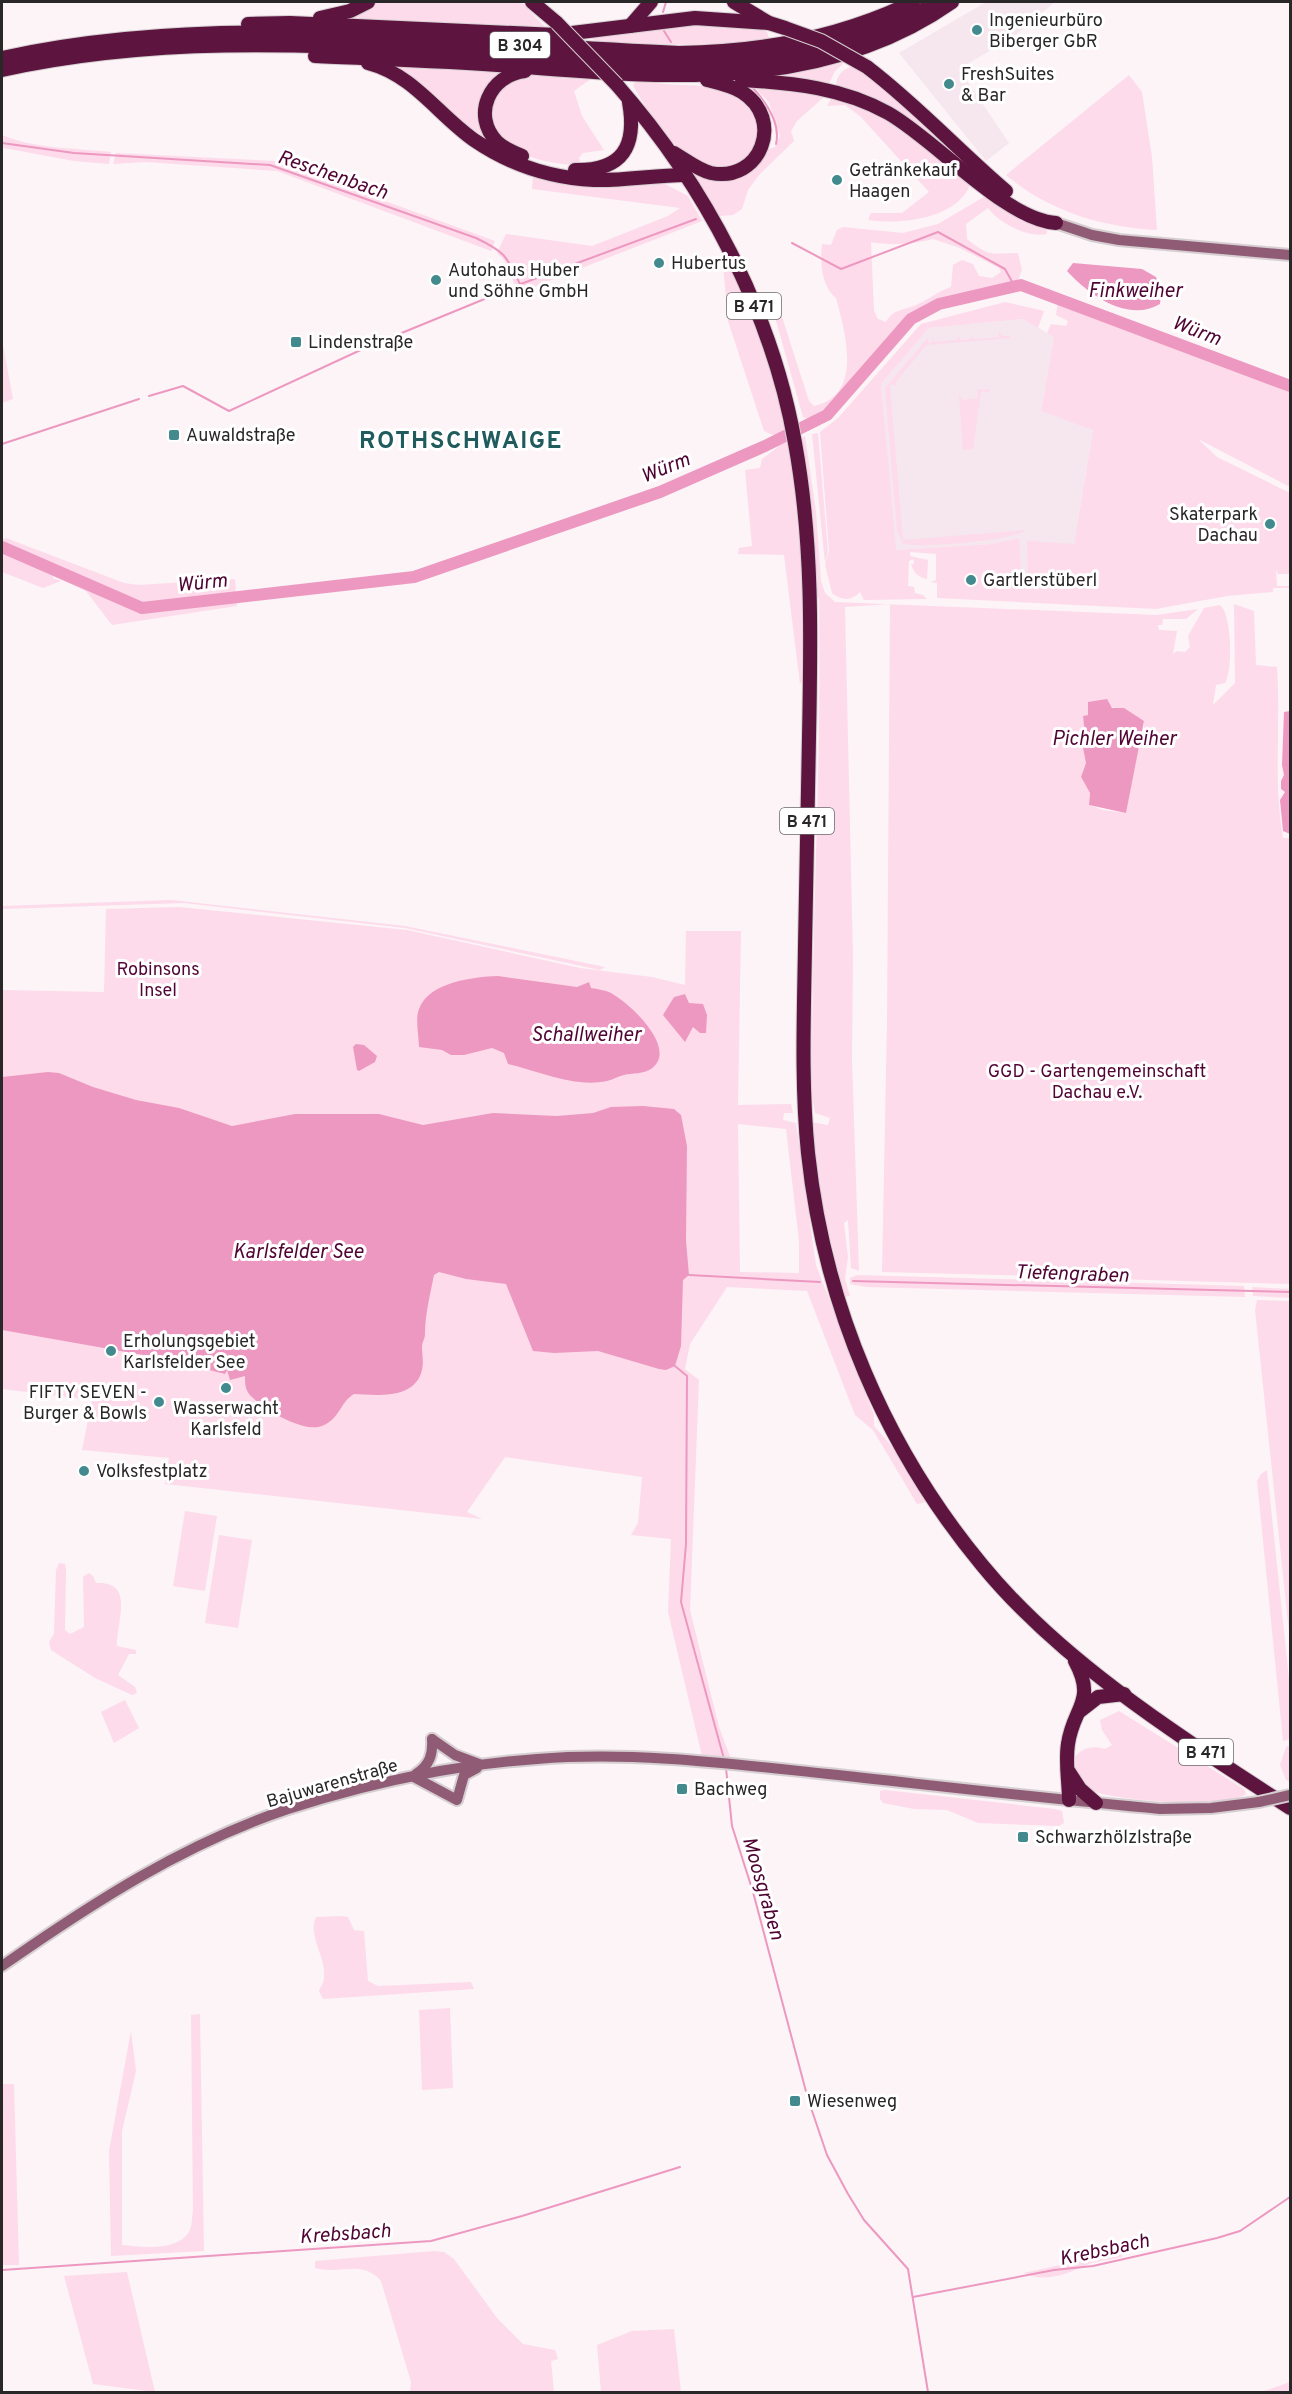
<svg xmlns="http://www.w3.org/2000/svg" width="1292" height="2394" viewBox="0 0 1292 2394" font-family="Overpass,sans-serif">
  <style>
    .built { fill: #f6e6ed }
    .green { fill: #fddbea; fill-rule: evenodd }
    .water { fill: #ed98c0 }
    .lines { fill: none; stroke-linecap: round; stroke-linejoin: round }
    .stream { stroke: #ed98c0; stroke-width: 2 }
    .river { stroke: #ed98c0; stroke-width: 12 }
    .secondary-casing { stroke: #d6cfd2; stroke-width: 14 }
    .highway-casing { stroke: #d6cfd2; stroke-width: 16 }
    .secondary { stroke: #905b74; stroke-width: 10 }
    .highway { stroke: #5d143e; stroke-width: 14 }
    .secondary-bridge-casing { stroke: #d6cfd2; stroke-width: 14; stroke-linecap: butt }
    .highway-bridge-casing { stroke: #d6cfd2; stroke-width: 16; stroke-linecap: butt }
    .secondary-bridge { stroke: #905b74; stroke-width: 10 }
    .highway-bridge { stroke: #5d143e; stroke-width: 14 }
    .poi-dot { fill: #428a8e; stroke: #fff; stroke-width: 2 }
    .labels { text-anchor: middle; stroke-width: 6; stroke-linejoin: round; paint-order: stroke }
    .shield { fill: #fff; stroke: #6a6869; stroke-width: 1.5 }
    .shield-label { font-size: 16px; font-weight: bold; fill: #2a2729 }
    .poi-label { font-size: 18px; fill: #2a2729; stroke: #fff; text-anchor: start }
    .park-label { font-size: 18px; fill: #520534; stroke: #fff }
    .street-label { font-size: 18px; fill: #2a2729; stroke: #fff }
    .water-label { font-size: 20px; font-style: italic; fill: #500433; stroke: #fff }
    .district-label { font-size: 24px; font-weight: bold; letter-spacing: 1.5px; fill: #205b5e; stroke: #fff }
  </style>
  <rect width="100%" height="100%" fill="#fcf4f7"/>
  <g class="built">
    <path d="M986 2H1055L1013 37 959 69 1009 143 986 161 899 53Z"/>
    <path d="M1023 319 1054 337 1041 411 1093 429 1074 544 1029 584 1021 585 1019 538 991 544 895 550 881 384 929 328Z"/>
  </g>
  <g class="green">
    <path d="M374 2H521L547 29 321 21Z"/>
    <path d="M703 23 762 28 767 32 769 38 765 42 703 45 598 43 592 38Z"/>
    <path d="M839 58 843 64 835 71 829 84 775 78 776 72Z"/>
    <path d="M392 66 506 71 488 92 490 145Z"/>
    <path d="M854 66 871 76 948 145 946 147 938 143 840 88 836 83C838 73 845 68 854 66Z"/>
    <path d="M531 73 595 76 574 91 582 116 604 150 583 153 579 158 580 163 585 166C536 163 466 149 498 84Z"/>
    <path d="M1129 75 1142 92 1152 157 1157 230C1101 227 1049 211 1006 175Z"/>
    <path d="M637 81C652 82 668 85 683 85 713 86 739 86 756 114 770 137 751 153 736 168 726 168 712 170 703 166 679 158 644 107 633 85Z"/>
    <path d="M750 83 823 92 824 97 797 121 791 131 794 141 759 175 748 190 742 209 733 215 719 216 688 166 751 170 761 162 766 150 775 147 780 136 769 102Z"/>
    <path d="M834 94C888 117 926 145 971 182 960 219 900 225 868 220L871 213H902L929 192 861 117 845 105 827 106Z"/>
    <path d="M2 135C35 149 75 148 111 152L109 164 74 161 4 148 2 147Z"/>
    <path d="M116 153 275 161 495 241 491 251 277 171 145 162 113 164Z"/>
    <path d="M533 175 665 184 688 196 702 221 518 293 505 261 497 253 506 234 592 246 668 216 680 208 532 189Z"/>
    <path d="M987 195 1046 226 1047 234C1028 238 1000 224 988 208L966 224 967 239C991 258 990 253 1018 253L1022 270 1015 287 939 304 911 319 827 415 814 422 803 417 770 299 775 295 809 401 814 406C864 395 845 332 836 298 821 286 820 262 822 244L831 245 837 230 843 227 903 233 938 224ZM933 239 960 248 999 268 1001 272 992 278 979 276 973 264 962 260 953 265 951 287C938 291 930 299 918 304 904 311 894 308 886 322L878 319 874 311 871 242C893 246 912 244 933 239Z"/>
    <path d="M722 254 727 260 771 366 783 416 801 516 797 521 806 605 804 679 800 684 784 555 738 554 739 548 752 546 745 470 760 468 762 459 778 447 775 436 764 431 728 321Z"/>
    <path d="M1005 302 1044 311 1038 328 1023 319 929 328 881 384 896 550 991 544 1019 538 1022 585 1028 584 1027 541 1074 544 1093 430 1041 411 1054 337 1047 333 1051 324 1066 326 1068 321 1056 315 1058 302 1290 391V487L1198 439 1217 457 1290 493V574H1278L1276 570 1277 586H1290V588H1273V592L1227 596 1156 609 937 598V583L931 582 936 580V554L910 552V556L928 560 927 579C918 577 914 573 911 564H914V559L909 561 908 586 914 587 915 593 923 595 927 599 864 600 860 592C852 600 843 602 832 593L825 565 829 551 820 432 838 418 921 324Z"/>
    <path d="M999 332 1002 336H1011L1009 338 926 345 896 382V386L892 384 890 387 903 540 1026 530C1010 541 924 548 903 544L897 530 885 388 928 338V343L933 342 932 338 935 342 957 340 959 336 960 340 971 339V335L974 339 999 337Z"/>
    <path d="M2 340 13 399 2 403Z"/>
    <path d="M989 389V392L981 391 973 449 963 450 959 394 962 400 978 398 977 390Z"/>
    <path d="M818 433 828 552 825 563 812 434Z"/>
    <path d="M805 436 816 511 821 581 825 593 835 602 1157 615 1198 609 1186 619H1163L1162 625H1158L1159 630 1177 631 1173 654 1177 651 1185 652 1190 647 1188 636 1204 608 1220 605C1232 614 1233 671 1225 683L1216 685 1213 705 1235 683 1234 604 1254 611 1256 665 1277 667C1281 724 1273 782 1283 838H1290V1284L1044 1277 1036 1271 1037 1276 882 1272 887 1023 890 604 845 607 853 958 852 1060 859 1271 851 1268 848 1220 844 1223 848 1257 845 1279 850 1296 844 1297 822 1205 811 1122 828 1125 830 1118 815 1113 812 1095C811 929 822 764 819 598L816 597 800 439ZM1102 700C1115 711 1130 712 1144 721V731L1135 762 1126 813 1103 810 1089 805 1090 793 1081 777 1086 763 1083 748 1086 745 1083 716 1088 715 1089 708Z"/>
    <path d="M6 538 124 583 138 585 235 579 237 606 112 625 86 591 53 576V578L61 581 43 588 2 572V540Z"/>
    <path d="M171 900 405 926 605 967 600 970 405 928 184 903 2 909V906Z"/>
    <path d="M179 907 407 930 580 968 652 977 685 985 686 931H741L738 1105 791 1104 793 1113H784L783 1120 796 1123 816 1265 874 1415V1426L896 1451 926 1502 917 1504 873 1430 855 1415 807 1291 727 1287 690 1344 685 1369 699 1380 690 1610 719 1727 731 1759 702 1756 668 1612 671 1539 631 1535 638 1523 642 1477 505 1457 467 1512 482 1519 165 1484 169 1458 82 1450 92 1400 2 1389V990L104 992 106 909ZM685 994 689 1003 680 1034 664 1015 674 997ZM738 1124 786 1129 799 1241V1273L740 1272Z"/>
    <path d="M857 1275 1244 1286 1245 1297 866 1287 850 1284V1278Z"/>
    <path d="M1252 1287 1290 1289V1298L1253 1296Z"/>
    <path d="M1257 1300 1290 1301V1642L1255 1310Z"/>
    <path d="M1267 1470 1290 1688V1739L1283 1741 1257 1481 1261 1474Z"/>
    <path d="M185 1511 217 1516 205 1591 173 1586Z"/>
    <path d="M219 1535 252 1540 238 1628 205 1623Z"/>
    <path d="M59 1563 65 1564 66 1571 65 1630 70 1634 84 1627 83 1577 89 1573 93 1576 96 1583C135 1581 117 1620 117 1646L136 1650V1654H129L118 1675 135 1687 137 1693 132 1695 95 1678 51 1650 49 1642 54 1634 56 1570Z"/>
    <path d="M125 1700 139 1728 114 1743 101 1712Z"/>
    <path d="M1119 1711 1244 1789 1246 1794C1227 1810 1107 1801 1085 1788 1076 1782 1075 1769 1073 1759 1082 1747 1092 1745 1105 1749L1112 1745 1102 1730 1100 1720Z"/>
    <path d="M1290 1745V1782L1286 1780 1280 1765 1286 1747Z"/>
    <path d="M885 1790 1055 1809 1062 1811 1064 1823 1059 1826 978 1823 947 1810 914 1809 883 1803 880 1799V1791Z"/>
    <path d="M341 1916 348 1917 354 1930 364 1931 368 1981 378 1986 471 1982 474 1989 323 1999 319 1991C320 1988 324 1982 324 1978 327 1958 307 1935 316 1917Z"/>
    <path d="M450 2008 453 2088 422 2090 419 2010Z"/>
    <path d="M200 2014 204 2251 111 2256 109 2151 131 2031 136 2071 122 2131V2245C142 2247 179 2252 190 2230 192 2225 192 2216 193 2210L191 2015Z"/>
    <path d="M2 2084H14L19 2265H2Z"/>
    <path d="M434 2251 444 2252 454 2259 497 2318 523 2344 555 2350 558 2359 551 2361 554 2392H410L411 2382 381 2281C362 2259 340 2275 315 2268V2261Z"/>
    <path d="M1123 2251 1122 2257C1112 2260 1099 2260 1089 2264 1069 2273 1045 2284 1024 2273Z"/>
    <path d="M127 2272 155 2392 93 2384 64 2276Z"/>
    <path d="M674 2329 681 2392H601L597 2345 632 2331Z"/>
    <path d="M1290 2382V2392H1261Z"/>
  </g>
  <g class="water">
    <path d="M1073 263 1142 269 1156 277 1161 293 1160 304C1128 323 1089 295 1067 271Z"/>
    <path d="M1107 699 1112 708H1124L1144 721 1126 813 1089 805 1090 793 1081 777 1086 763 1083 748 1086 745 1083 716 1088 715V702Z"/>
    <path d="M1290 711V834L1283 831 1280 800 1285 792 1281 789V781L1284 775 1282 765 1284 712Z"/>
    <path d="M498 976 577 987 589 982 591 988C597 989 604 990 609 992 628 1001 680 1049 651 1069 644 1074 632 1073 624 1075 618 1076 613 1080 607 1081 574 1088 539 1071 508 1064L504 1053 492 1048 464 1055H451L442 1050 419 1047C419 1037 415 1018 419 1009 429 982 473 977 498 976Z"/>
    <path d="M685 994 689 1003 703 1004 707 1015 706 1033H700L693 1027 685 1042 663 1015 674 997Z"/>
    <path d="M356 1044 364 1045 377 1056 375 1062 359 1071 357 1070 353 1047Z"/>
    <path d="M48 1072 59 1073 93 1087 136 1100 179 1108 232 1126 295 1114H379L423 1125 493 1113 557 1116 593 1113 611 1107 643 1106 674 1109 681 1115 687 1146 686 1241 689 1275 683 1280 681 1346 675 1366 666 1370 659 1369 598 1351 554 1353 533 1351 506 1284 466 1279 439 1272 434 1275C430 1295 425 1315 425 1334 425 1339 422 1342 422 1347 422 1355 424 1362 422 1370 415 1400 376 1395 354 1394 339 1403 341 1418 322 1426 304 1433 265 1410 252 1397 245 1391 245 1384 245 1376L230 1380 227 1370 225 1374 166 1359 2 1330V1077Z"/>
  </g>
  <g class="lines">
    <g class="stream">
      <path d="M663 12 666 2"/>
      <path d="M664 31 671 42"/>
      <path d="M752 87C766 102 781 123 776 144"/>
      <path d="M2 143 74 153 270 165 476 238C505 252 506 255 520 284"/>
      <path d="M792 243 841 269 938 232 1005 269 1015 287"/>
      <path d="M518 285 696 219"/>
      <path d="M149 396 183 386 229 411 365 348 509 289"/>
      <path d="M2 444 139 399"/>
      <path d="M689 1275 820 1282"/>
      <path d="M853 1281 1290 1292"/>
      <path d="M675 1366 687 1376 686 1544 681 1602 724 1759"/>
      <path d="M726 1768 732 1826 753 1892 808 2099 827 2155 848 2194 864 2220 908 2269 928 2392"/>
      <path d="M2 2270 431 2241 522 2216 680 2167"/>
      <path d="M913 2297 1054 2270 1093 2266 1217 2238 1240 2231 1290 2197"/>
    </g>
    <path class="river" d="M2 547 142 608 414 577 660 492 765 446 827 415 911 319 939 304 1021 285 1290 386"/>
    <defs>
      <g id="secondary">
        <path d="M1056 223 1092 235 1119 240 1290 255"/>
        <path d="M432 1739 455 1755 479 1764"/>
        <path d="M416 1774C430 1765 433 1754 432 1739"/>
        <path d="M414 1777 457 1800 464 1775 477 1768"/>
        <path d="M2 1966C91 1904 183 1844 288 1809 369 1783 453 1765 537 1759 634 1751 733 1764 828 1774 939 1786 1049 1799 1160 1809L1211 1808 1259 1802"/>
      </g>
      <g id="highway">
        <path d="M532 2 557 23"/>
        <path d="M734 2 769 23 785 28"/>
        <path d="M320 18 350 11 368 2"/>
        <path d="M248 24 290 23 556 35 695 18 769 23"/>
        <path d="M630 26 651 2"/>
        <path d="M315 56C381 59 448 61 514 66 663 78 823 93 952 2"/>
        <path d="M2 58C224 9 454 44 679 53 761 52 839 38 913 2"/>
        <path d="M368 63C414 75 437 114 474 140 509 164 551 178 594 180 624 181 655 175 685 175"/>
        <path d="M867 67C917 105 959 151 1006 191"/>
        <path d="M2 70C153 37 295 44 448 52 624 62 776 90 938 2"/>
        <path d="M742 80C794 83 843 88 888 113 936 140 1004 219 1056 223"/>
        <path d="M617 85C705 185 772 312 795 443 813 541 811 639 809 738 807 808 806 877 805 946 804 1014 801 1084 808 1153 824 1304 885 1448 982 1565 1063 1664 1184 1739 1290 1808"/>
        <path d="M674 153C686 160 698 170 711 173 761 183 785 119 742 92 732 86 719 83 707 80"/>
        <path d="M522 156C513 152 503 148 497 142 471 115 490 75 525 71"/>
        <path d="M575 170C623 171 637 146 629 102"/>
        <path d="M1080 1711 1098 1697 1124 1694"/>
        <path d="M1069 1772 1080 1789 1096 1803"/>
        <path d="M1069 1800C1069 1782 1065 1762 1068 1744 1073 1707 1097 1702 1075 1661"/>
      </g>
    </defs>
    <use href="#secondary" class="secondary-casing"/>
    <use href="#highway" class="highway-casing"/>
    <use href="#secondary" class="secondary"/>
    <use href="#highway" class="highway"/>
    <defs>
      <path id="secondary-bridge" d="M1259 1802 1290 1795"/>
      <g id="highway-bridge">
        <path d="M557 23 617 85"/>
        <path d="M785 28 821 41 867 67"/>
      </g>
    </defs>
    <use href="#secondary-bridge" class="secondary-bridge-casing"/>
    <use href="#highway-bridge" class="highway-bridge-casing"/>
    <use href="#secondary-bridge" class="secondary-bridge"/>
    <use href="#highway-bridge" class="highway-bridge"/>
  </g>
  <g class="poi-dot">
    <circle cx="977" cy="30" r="6"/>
    <circle cx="949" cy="84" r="6"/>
    <circle cx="837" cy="180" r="6"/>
    <circle cx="659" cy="263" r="6"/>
    <circle cx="436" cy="280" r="6"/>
    <rect x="290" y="336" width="12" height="12" rx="3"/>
    <rect x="168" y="429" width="12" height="12" rx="3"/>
    <circle cx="1270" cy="524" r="6"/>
    <circle cx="971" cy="580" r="6"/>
    <circle cx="111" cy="1351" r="6"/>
    <circle cx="226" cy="1388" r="6"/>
    <circle cx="159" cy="1402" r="6"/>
    <circle cx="84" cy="1471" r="6"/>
    <rect x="676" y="1783" width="12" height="12" rx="3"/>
    <rect x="1017" y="1831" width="12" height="12" rx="3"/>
    <rect x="789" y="2095" width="12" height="12" rx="3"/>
  </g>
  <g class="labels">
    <g class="shield">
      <rect x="490" y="32" width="60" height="26" rx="4.5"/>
      <rect x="727" y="293" width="54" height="26" rx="4.5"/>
      <rect x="780" y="808" width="54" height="26" rx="4.5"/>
      <rect x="1179" y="1739" width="54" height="26" rx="4.5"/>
    </g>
    <g class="shield-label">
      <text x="520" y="51">B 304</text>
      <text x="754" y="312">B 471</text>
      <text x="807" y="827">B 471</text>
      <text x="1206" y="1758">B 471</text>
    </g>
    <g class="poi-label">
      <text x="989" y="26">Ingenieurbüro<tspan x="989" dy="21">Biberger GbR</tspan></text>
      <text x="961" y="80">FreshSuites<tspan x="961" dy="21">&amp; Bar</tspan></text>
      <text x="849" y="176">Getränkekauf<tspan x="849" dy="21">Haagen</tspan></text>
      <text x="671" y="269">Hubertus</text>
      <text x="448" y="276">Autohaus Huber<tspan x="448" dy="21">und Söhne GmbH</tspan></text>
      <text x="308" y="348">Lindenstraße</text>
      <text x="186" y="441">Auwaldstraße</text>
      <text x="1258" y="520" text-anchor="end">Skaterpark<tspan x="1258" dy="21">Dachau</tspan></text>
      <text x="983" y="586">Gartlerstüberl</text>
      <text x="123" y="1347">Erholungsgebiet<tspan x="123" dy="21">Karlsfelder See</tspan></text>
      <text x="147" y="1398" text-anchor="end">FIFTY SEVEN -<tspan x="147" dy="21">Burger &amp; Bowls</tspan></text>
      <text x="226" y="1414" text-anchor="middle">Wasserwacht<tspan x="226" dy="21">Karlsfeld</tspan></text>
      <text x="96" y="1477">Volksfestplatz</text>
      <text x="694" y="1795">Bachweg</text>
      <text x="1035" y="1843">Schwarzhölzlstraße</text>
      <text x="807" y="2107">Wiesenweg</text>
    </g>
    <g class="park-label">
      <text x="158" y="975">Robinsons<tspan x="158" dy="21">Insel</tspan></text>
      <text x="1097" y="1077">GGD - Gartengemeinschaft<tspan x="1097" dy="21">Dachau e.V.</tspan></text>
    </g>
    <g class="street-label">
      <text transform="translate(332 1783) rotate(-16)" y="6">Bajuwarenstraße</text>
    </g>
    <g class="water-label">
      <text transform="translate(333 174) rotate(19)" y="7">Reschenbach</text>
      <text x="1135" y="297">Finkweiher</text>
      <text transform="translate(1197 330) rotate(21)" y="7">Würm</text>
      <text transform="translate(665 467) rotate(-22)" y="7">Würm</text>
      <text transform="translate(202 582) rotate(-6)" y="7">Würm</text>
      <text x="1114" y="745">Pichler Weiher</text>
      <text x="586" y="1041">Schallweiher</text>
      <text x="298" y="1258">Karlsfelder See</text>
      <text transform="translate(1072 1273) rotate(2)" y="7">Tiefengraben</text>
      <text transform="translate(764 1888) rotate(74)" y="7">Moosgraben</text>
      <text transform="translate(345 2233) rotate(-4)" y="7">Krebsbach</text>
      <text transform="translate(1104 2249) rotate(-12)" y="7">Krebsbach</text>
    </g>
    <g class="district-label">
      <text x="461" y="448">ROTHSCHWAIGE</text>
    </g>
  </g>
  <rect width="1292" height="2394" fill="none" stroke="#2a2729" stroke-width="6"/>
</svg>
